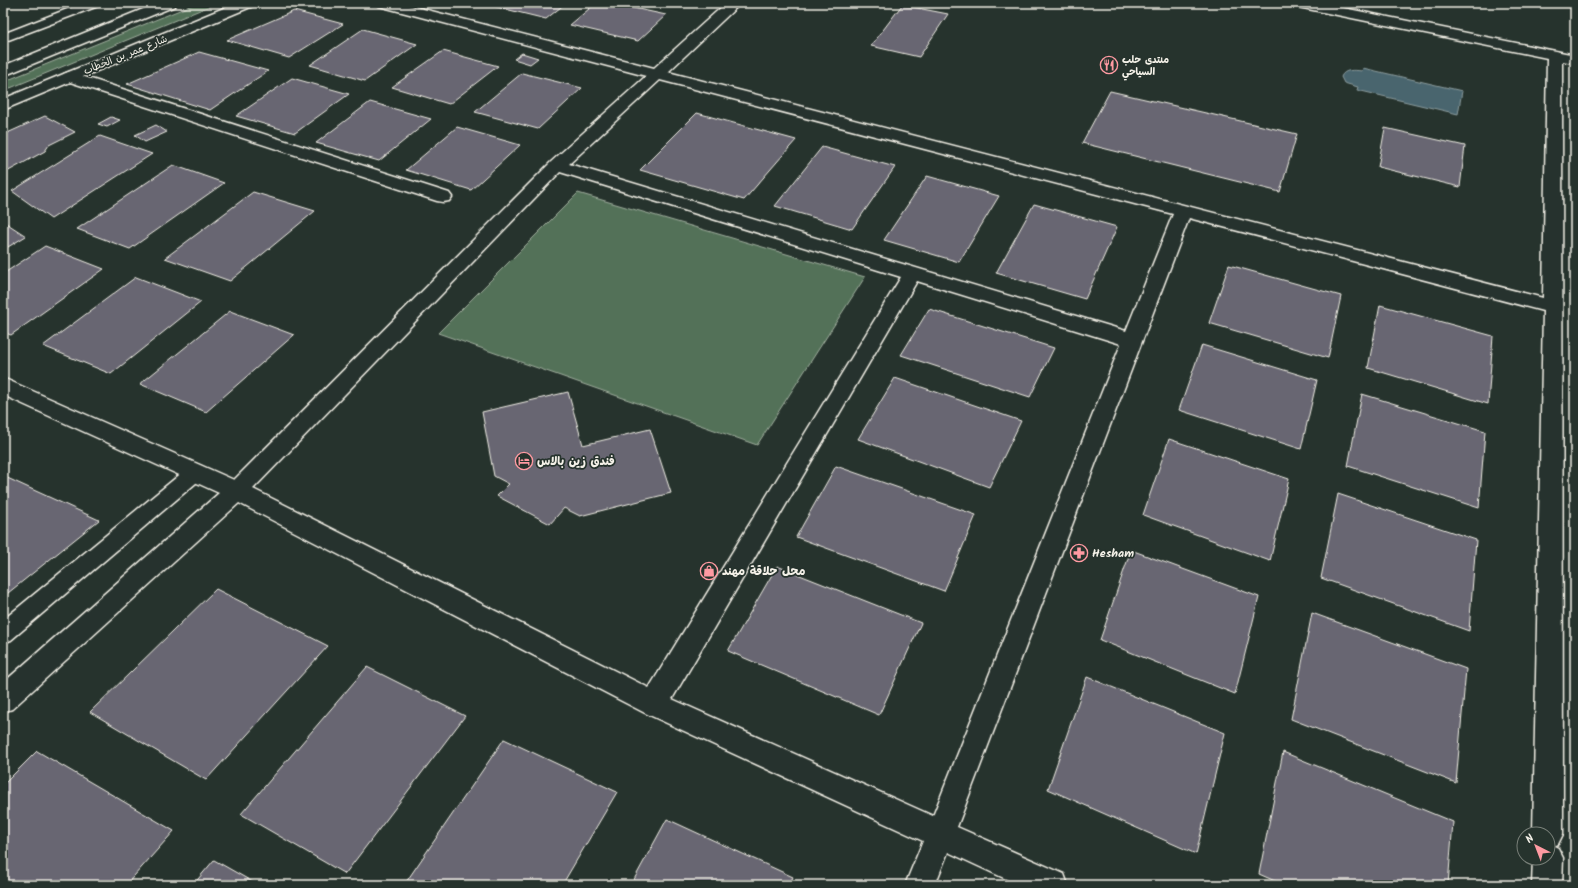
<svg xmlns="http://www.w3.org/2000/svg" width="1578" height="888" viewBox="0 0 1578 888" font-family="Kalam,'Playpen Sans Arabic',sans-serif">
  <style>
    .green { fill: #527159; stroke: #a3b1a0 }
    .water { fill: #48656e; stroke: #8d9d9f }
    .building { fill: #676672; stroke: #f4f1e8 }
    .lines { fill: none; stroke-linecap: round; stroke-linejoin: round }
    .lane-casing { stroke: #f4f1e8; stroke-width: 3 }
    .street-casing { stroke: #f4f1e8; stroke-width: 3 }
    .secondary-casing { stroke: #f4f1e8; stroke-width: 3 }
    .lane { fill: #26332d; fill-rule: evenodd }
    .street { fill: #26332d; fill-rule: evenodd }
    .secondary { fill: #26332d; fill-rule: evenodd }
    .labels { text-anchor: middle; stroke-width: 3.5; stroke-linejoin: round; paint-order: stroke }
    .far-street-label { font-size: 10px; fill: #f4f1e8; stroke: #26332d }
    .far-poi-label { font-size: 10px; font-weight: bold; fill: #f4f1e8; stroke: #26332d; text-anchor: start }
    .poi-label { font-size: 12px; font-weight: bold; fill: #f4f1e8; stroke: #26332d; text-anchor: start }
  </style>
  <rect width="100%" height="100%" fill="#26332d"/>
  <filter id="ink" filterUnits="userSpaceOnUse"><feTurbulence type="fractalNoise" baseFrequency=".025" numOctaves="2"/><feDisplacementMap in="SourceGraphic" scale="8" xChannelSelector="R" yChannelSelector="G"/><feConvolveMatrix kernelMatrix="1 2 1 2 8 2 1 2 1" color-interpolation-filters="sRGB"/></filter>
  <g filter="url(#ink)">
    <g class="green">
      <path d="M197 3H217L3 91V82Z"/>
      <path d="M578 193 865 277 757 445 438 333Z"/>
    </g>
    <path class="water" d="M1363 68 1462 91 1458 114 1357 90 1358 87 1344 83 1341 77C1344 69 1354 70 1362 71Z"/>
    <g class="building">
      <path d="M497 3H566L546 19 493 6Z"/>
      <path d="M596 3H610L666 15 638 41 570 25Z"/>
      <path d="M902 5 948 14 919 57 871 46Z"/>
      <path d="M294 11 343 24 289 58 227 40Z"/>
      <path d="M363 29 417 44 365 81 310 65Z"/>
      <path d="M443 51 498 66 449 104 392 87Z"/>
      <path d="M199 52 268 71 210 110 127 84Z"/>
      <path d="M522 53 538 58 530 64 514 59Z"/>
      <path d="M522 73 582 88 538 129 475 112Z"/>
      <path d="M292 78 349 94 295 133 236 116Z"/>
      <path d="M1110 91 1297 134 1280 192 1082 143Z"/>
      <path d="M370 102 431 119 379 161 316 143Z"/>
      <path d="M697 113 796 140 744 200 640 170Z"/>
      <path d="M45 116 75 132 49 145 45 151 3 174V135Z"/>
      <path d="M111 117 120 120 107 127 98 124Z"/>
      <path d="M156 125 167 132 145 142 135 135Z"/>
      <path d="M457 127 520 145 471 190 406 170Z"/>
      <path d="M1385 128 1465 146 1460 187 1378 167Z"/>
      <path d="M100 136 152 154 51 219 12 191Z"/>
      <path d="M822 147 895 167 852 229 775 206Z"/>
      <path d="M173 165 224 183 130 249 77 229Z"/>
      <path d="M927 176 999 196 959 262 884 240Z"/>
      <path d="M253 192 315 211 230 281 165 258Z"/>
      <path d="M1034 204 1117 227 1085 299 996 273Z"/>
      <path d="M3 221 26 236 3 250Z"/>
      <path d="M45 246 104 269 11 335 3 332V274Z"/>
      <path d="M1229 265 1341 296 1328 358 1209 323Z"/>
      <path d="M136 277 201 302 111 374 43 346Z"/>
      <path d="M1380 305 1493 336 1488 404 1368 368Z"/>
      <path d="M929 309 1054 348 1030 397 901 355Z"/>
      <path d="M230 311 294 335 206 412 140 384Z"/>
      <path d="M1202 345 1317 380 1301 449 1179 410Z"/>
      <path d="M895 378 1021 421 989 487 858 439Z"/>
      <path d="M568 392 583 445 650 429 671 493 580 516 564 508 550 524 497 496 509 484 494 476 482 412Z"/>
      <path d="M1362 394 1485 431 1479 508 1348 466Z"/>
      <path d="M1169 439 1289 479 1270 561 1143 515Z"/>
      <path d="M836 466 976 515 944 591 796 537Z"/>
      <path d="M3 476 99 520 3 597Z"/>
      <path d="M1338 494 1476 540 1469 631 1321 578Z"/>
      <path d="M1131 550 1259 597 1235 694 1100 640Z"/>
      <path d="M777 566 921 623 879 715 728 651Z"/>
      <path d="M216 589 328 646 206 780 90 712Z"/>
      <path d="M1312 613 1466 669 1456 783 1291 719Z"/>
      <path d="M367 667 465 716 345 874 241 814Z"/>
      <path d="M1087 677 1225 733 1196 854 1048 789Z"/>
      <path d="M504 739 617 792 562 885H404Z"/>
      <path d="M37 751 174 831 126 885H3V785Z"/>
      <path d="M1283 752 1453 822 1448 885H1284L1259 874Z"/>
      <path d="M667 819 793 877 789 885H631Z"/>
      <path d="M214 860 258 885H193Z"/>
    </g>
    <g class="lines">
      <defs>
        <g id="lane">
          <path d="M83 3H100L98 6 3 42V34Z"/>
          <path d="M196 464 203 467 206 472 203 477 11 640 3 643V620L189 467Z"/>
        </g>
        <g id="street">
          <path d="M377 3H400L654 68 726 3H741L668 72 1543 298 1547 58 1298 7 1293 6 1291 3H1319L1575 55V63L1562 61 1563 834 1558 844 1554 846 1558 848 1563 858 1562 885H1532L1533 858H1548V834H1533L1543 311 1189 218 957 827 1064 874 1068 885H1019L948 852 935 885H905L923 841 645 713 239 503 12 709 3 712V683L219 493 3 395V378L234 480 551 162 646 76 379 6ZM660 80 1173 214 1126 331 569 164ZM560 172 901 277 649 688 253 489ZM917 281 1121 344 933 816 672 699Z"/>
          <path d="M69 72 449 193 452 197 449 201 443 202 437 201 64 80 61 77 64 74Z"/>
        </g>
        <g id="secondary">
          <path d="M158 3H177L175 6 3 76V66Z"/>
          <path d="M236 3H255L253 6 3 110V99Z"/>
        </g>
      </defs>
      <use href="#lane" class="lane-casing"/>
      <use href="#street" class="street-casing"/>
      <use href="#secondary" class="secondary-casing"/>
      <use href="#lane" class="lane"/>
      <use href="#street" class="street"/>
      <use href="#secondary" class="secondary"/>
    </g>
  </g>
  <defs>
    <symbol id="restaurant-ring" viewBox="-11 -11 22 22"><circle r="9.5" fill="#26332d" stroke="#ff9aa2" stroke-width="1.5"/><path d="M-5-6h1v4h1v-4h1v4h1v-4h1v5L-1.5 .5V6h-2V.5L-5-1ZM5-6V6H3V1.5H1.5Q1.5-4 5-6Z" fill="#ff9aa2"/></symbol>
    <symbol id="hotel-ring" viewBox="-11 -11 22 22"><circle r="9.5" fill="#26332d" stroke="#ff9aa2" stroke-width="1.5"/><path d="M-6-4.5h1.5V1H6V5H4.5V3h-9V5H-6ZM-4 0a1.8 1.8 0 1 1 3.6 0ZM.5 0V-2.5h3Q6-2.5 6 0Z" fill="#ff9aa2"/></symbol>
    <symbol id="pharmacy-ring" viewBox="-11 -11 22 22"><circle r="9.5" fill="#26332d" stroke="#ff9aa2" stroke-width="1.5"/><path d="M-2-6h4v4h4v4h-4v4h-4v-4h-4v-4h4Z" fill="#ff9aa2"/></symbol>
    <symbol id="shop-ring" viewBox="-11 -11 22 22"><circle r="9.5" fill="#26332d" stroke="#ff9aa2" stroke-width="1.5"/><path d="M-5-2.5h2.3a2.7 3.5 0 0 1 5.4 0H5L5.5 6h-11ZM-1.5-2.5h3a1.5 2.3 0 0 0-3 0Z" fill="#ff9aa2"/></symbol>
  </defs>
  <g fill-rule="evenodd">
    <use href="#restaurant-ring" x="1099" y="55" width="20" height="20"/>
    <use href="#hotel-ring" x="514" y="451" width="20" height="20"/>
    <use href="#pharmacy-ring" x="1069" y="543" width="20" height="20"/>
    <use href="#shop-ring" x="699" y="561" width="20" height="20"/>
  </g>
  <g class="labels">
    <g class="far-street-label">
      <text transform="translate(125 54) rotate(-22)" y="4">شارع عمر بن الخطاب</text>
    </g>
    <g class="far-poi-label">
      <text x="1122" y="63">منتدى حلب<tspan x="1122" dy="12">السياحي</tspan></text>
    </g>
    <g class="poi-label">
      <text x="537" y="465">فندق زين بالاس</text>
      <text x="1092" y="557">Hesham</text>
      <text x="722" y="575">محل حلاقة مهند</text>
    </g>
  </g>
  <rect width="1578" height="888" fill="none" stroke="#26332d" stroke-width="16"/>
  <rect x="8" y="8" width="1562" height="872" fill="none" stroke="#f4f1e8" stroke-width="1.5" filter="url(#ink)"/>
  <g transform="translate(1536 846) rotate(318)"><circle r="19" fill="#26332d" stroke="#787f78"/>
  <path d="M0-3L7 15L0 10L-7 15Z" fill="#ff9aa2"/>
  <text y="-6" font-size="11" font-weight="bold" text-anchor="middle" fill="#f4f1e8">N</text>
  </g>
</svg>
